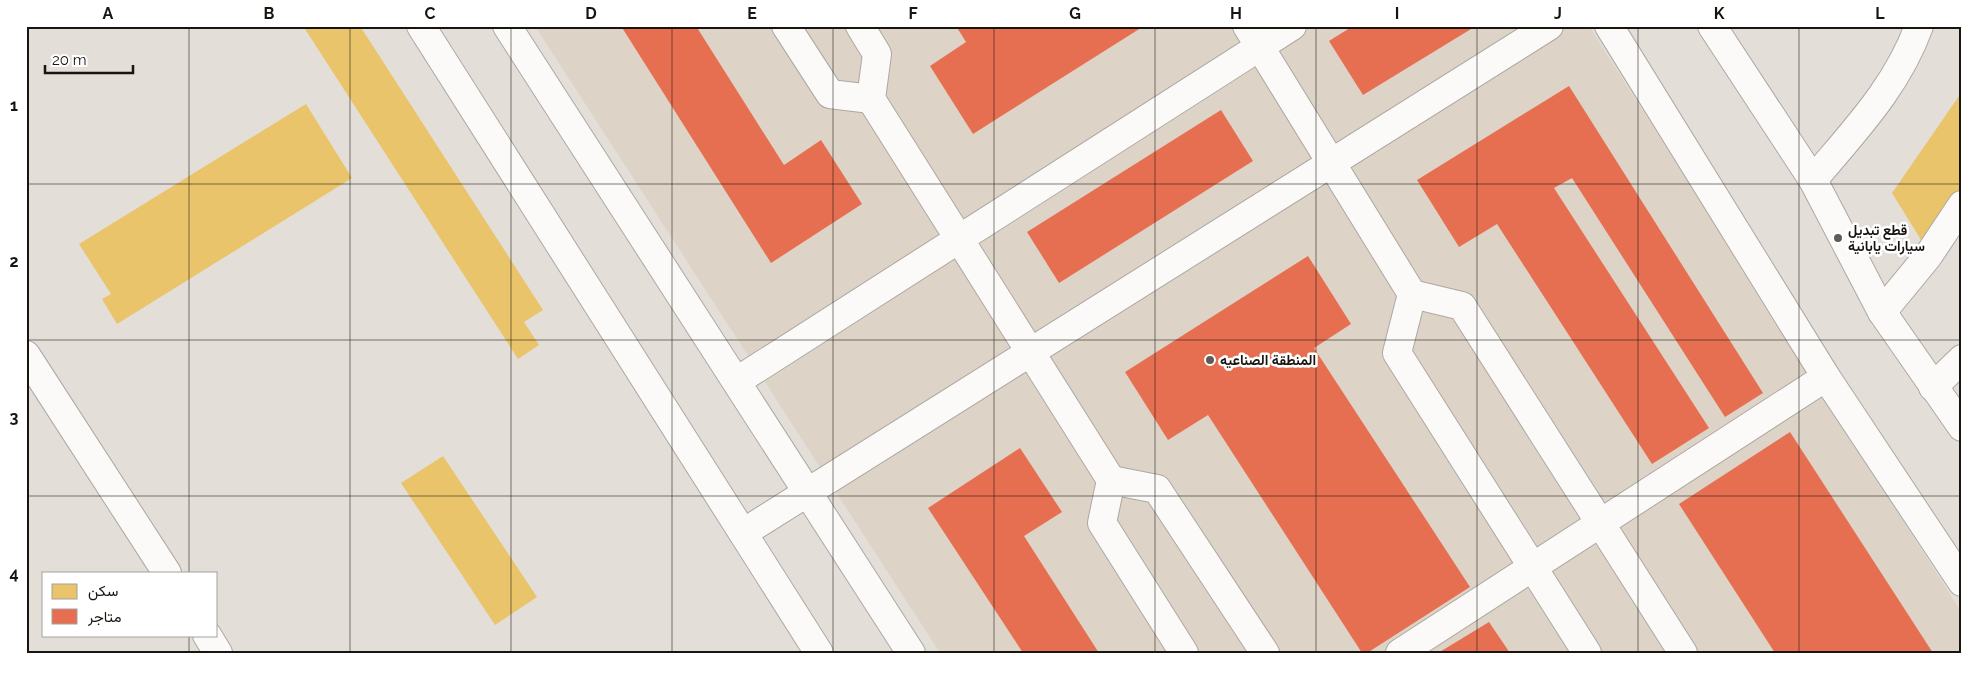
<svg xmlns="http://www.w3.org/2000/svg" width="1988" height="679" viewBox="0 0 1988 679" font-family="Raleway,Vazirmatn,sans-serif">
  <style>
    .built { fill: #ded3c7 }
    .homes { fill: #e9c46a }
    .shops { fill: #e76f51 }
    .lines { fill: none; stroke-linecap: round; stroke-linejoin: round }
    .minor-casing { stroke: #ada8a3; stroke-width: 30 }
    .major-casing { stroke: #ada8a3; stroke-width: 30 }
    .minor { stroke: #fbfaf9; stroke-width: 28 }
    .major { stroke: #fbfaf9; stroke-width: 28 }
    .grid { fill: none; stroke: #181511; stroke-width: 1; stroke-opacity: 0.55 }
    .poi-dot { fill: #5f5b57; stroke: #fff; stroke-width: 2 }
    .labels { text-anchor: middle; stroke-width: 5; stroke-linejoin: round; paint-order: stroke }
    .poi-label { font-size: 14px; font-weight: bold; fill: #181511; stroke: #fff; text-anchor: start }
    .neatline { fill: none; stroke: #181511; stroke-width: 2 }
    .grid-label { font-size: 16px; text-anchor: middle; font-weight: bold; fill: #181511 }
  </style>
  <rect width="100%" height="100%" fill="#e4ded8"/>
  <path class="built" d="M535 26H1589L1962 613V653H940Z"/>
  <g class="homes">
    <path d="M309 26H360L543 310 524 322 539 345 518 359 305 29Z"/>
    <path d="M1959 96 1962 98V186L1923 243 1892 193Z"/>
    <path d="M306 104 352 178 117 324 102 299 111 294 79 244Z"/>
    <path d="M443 456 537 597 495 625 401 483Z"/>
  </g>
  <g class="shops">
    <path d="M621 26H696L784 165 821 140 862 204 771 263Z"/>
    <path d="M956 26H1144L973 134 930 66 966 42Z"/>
    <path d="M1353 26H1476L1363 95 1329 41Z"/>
    <path d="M1569 86 1763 393 1725 417 1572 178 1554 188 1709 428 1652 464 1497 224 1459 247 1417 180Z"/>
    <path d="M1221 110 1253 161 1059 283 1027 232Z"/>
    <path d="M1308 256 1351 324 1314 348 1470 587 1367 653H1362L1208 415 1168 440 1125 372Z"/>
    <path d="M1790 432 1933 653H1775L1679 504Z"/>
    <path d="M1020 448 1062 512 1024 536 1099 653H1023L928 508Z"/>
    <path d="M1489 622 1510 653H1438Z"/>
  </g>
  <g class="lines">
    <defs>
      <g id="minor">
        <path d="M786 26 830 94 871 99"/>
        <path d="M860 26 877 54 871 99 1111 480 1102 523 1184 653"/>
        <path d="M1247 26 1412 294"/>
        <path d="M1609 26 1826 377 1962 582"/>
        <path d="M1712 26 1813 180 1882 312 1962 427"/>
        <path d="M1813 180C1854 131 1897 87 1919 26"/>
        <path d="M1882 312 1928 256 1962 205"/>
        <path d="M26 355 167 573"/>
        <path d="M737 381 1292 26"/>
        <path d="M1933 387 1962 359"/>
        <path d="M1111 480 1157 489 1265 653"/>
        <path d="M743 533 1549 26"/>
        <path d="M207 635 218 653"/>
        <path d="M1400 653 1826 377"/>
        <path d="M1587 653 1397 353 1412 294 1462 306 1683 653"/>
      </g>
      <g id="major">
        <path d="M421 26 819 653"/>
        <path d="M507 26 911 653"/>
      </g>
    </defs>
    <use href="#minor" class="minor-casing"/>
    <use href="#major" class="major-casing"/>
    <use href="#minor" class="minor"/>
    <use href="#major" class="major"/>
  </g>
  <path class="grid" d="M189 26V573M350 26V653M511 26V653M672 26V653M833 26V653M994 26V653M1155 26V653M1316 26V653M1477 26V653M1638 26V653M1799 26V653M26 184H1962M26 340H1962M26 496H1962M189 635V653"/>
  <g class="poi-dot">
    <circle cx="1838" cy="238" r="5"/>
    <circle cx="1210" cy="360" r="5"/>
  </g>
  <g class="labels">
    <g class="poi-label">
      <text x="1848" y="235">قطع تبديل<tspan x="1848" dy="16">سيارات يابانية</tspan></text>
      <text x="1220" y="365">المنطقة الصناعيه</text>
    </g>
  </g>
  <rect width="1988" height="679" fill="none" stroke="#ffffff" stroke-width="55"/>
  <rect x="42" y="572" width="175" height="65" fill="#ffffff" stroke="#a3a1a0"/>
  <rect x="52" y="584" width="25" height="15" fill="#e9c46a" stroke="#a3a1a0"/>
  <text x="88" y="596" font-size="15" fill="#181511">سكن</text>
  <rect x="52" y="609" width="25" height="15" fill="#e76f51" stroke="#a3a1a0"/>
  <text x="88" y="622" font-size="15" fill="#181511">متاجر</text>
  <path d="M45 65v8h88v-8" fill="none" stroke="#181511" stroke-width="2.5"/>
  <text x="52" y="65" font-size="15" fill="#181511" stroke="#ffffff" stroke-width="4" paint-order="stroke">20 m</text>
  <rect x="28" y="28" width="1932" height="624" class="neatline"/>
  <g class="grid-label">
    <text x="108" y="19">A</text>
    <text x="269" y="19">B</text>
    <text x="430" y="19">C</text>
    <text x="591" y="19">D</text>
    <text x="752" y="19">E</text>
    <text x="913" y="19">F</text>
    <text x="1075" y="19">G</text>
    <text x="1236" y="19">H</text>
    <text x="1397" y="19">I</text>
    <text x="1558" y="19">J</text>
    <text x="1719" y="19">K</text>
    <text x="1880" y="19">L</text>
    <text x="14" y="111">1</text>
    <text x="14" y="267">2</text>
    <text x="14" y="423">3</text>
    <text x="14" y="579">4</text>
  </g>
</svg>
